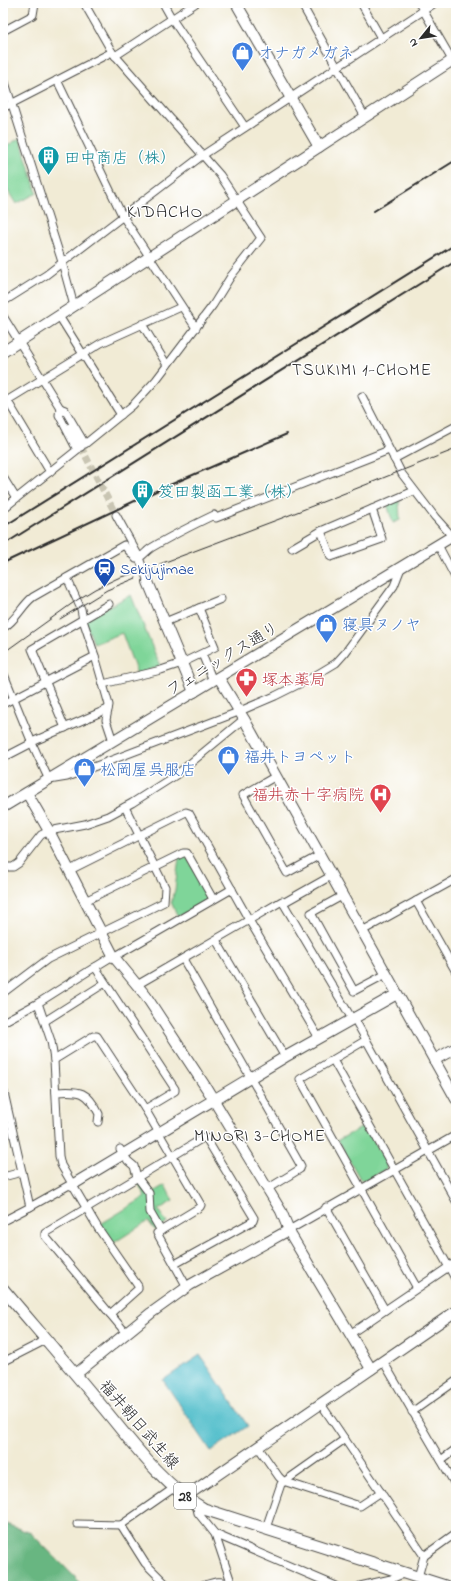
<svg xmlns="http://www.w3.org/2000/svg" width="459" height="1589" viewBox="0 0 459 1589" font-family="'Indie Flower','Klee One',sans-serif">
  <style>
    .green { fill: #7fd599; stroke: #558062 }
    .forest { fill: #67b681; stroke: #497056 }
    .water { fill: #51becb; stroke: #3e747b }
    .lines { fill: none; stroke-linecap: round; stroke-linejoin: round }
    .street-tunnel { stroke: #c9c5b3; stroke-width: 7; stroke-dasharray: 7 3.5; stroke-linecap: butt }
    .street-casing { stroke: #494844; stroke-width: 9 }
    .secondary-casing { stroke: #494844; stroke-width: 12 }
    .primary-casing { stroke: #494844; stroke-width: 13 }
    .street { stroke: #fff; stroke-width: 7 }
    .secondary { stroke: #fff; stroke-width: 10 }
    .primary { stroke: #fff; stroke-width: 11 }
    .tram { stroke: #2b2b2b; stroke-width: 1 }
    .rail { stroke: #2b2b2b; stroke-width: 2 }
    .labels { text-anchor: middle; stroke-width: 3; stroke-linejoin: round; paint-order: stroke }
    .shield { fill: #fff; stroke: #6b6b6b; stroke-width: 1 }
    .shield-label { font-size: 15px; font-weight: bold; fill: #2b2b2b }
    .shop-label { font-size: 16px; fill: #366cbe; stroke: #fff; text-anchor: start }
    .culture-label { font-size: 16px; fill: #0d838f; stroke: #fff; text-anchor: start }
    .transit-label { font-size: 16px; fill: #164399; stroke: #fff; text-anchor: start }
    .street-label { font-size: 16px; fill: #2b2b2b; stroke: #fff }
    .health-label { font-size: 16px; fill: #be3a42; stroke: #fff; text-anchor: start }
    .neighbourhood-label { font-size: 17px; letter-spacing: 1px; fill: #2b2b2b; stroke: #fff }
    .quarter-label { font-size: 18px; letter-spacing: 1px; fill: #2b2b2b; stroke: #fff }
  </style>
  <rect width="100%" height="100%" fill="#fff"/>
  <filter id="ink" filterUnits="userSpaceOnUse"><feTurbulence type="fractalNoise" baseFrequency=".025" numOctaves="2"/><feDisplacementMap in="SourceGraphic" scale="8" xChannelSelector="R" yChannelSelector="G"/><feConvolveMatrix kernelMatrix="1 2 1 2 8 2 1 2 1" color-interpolation-filters="sRGB"/></filter>
  <filter id="wash" filterUnits="userSpaceOnUse"><feTurbulence type="fractalNoise" baseFrequency=".012" numOctaves="4" result="noise"/><feDisplacementMap in="SourceGraphic" scale="16" xChannelSelector="R" yChannelSelector="G"/><feGaussianBlur stdDeviation="0.9" result="paint"/><feColorMatrix in="noise" values="0 0 0 0 0 0 0 0 0 0 0 0 0 0 0 0 0 1.4 0 .05"/><feComposite in="paint" operator="in"/></filter>
  <g filter="url(#wash)">
    <rect width="100%" height="100%" fill="#f1ebd5"/>
    <g class="green">
      <path d="M20 138 37 193 16 204 3 183V148Z"/>
      <path d="M399 499 400 520 393 523 387 504Z"/>
      <path d="M131 595 160 666 137 674 122 633 94 644 84 619Z"/>
      <path d="M183 856 187 857 209 896 207 900 178 917 171 902 175 890 179 857Z"/>
      <path d="M365 1126 387 1163 386 1169 365 1181 360 1179 338 1140Z"/>
      <path d="M143 1178 153 1192 165 1185 173 1201 158 1210 167 1223 155 1230 148 1221 112 1244 99 1225 145 1197 137 1180Z"/>
    </g>
    <path class="forest" d="M3 1523 31 1533 84 1586H3Z"/>
    <path class="water" d="M200 1355 248 1426 211 1451 163 1380Z"/>
  </g>
  <g filter="url(#ink)">
    <g class="lines">
      <path class="street-tunnel" d="M81 447 116 515"/>
      <defs>
        <g id="street">
          <path d="M163 3 172 19 245 127"/>
          <path d="M301 3 365 117"/>
          <path d="M361 3 381 38"/>
          <path d="M419 3 452 60"/>
          <path d="M3 31 33 15 35 3"/>
          <path d="M115 56 196 3"/>
          <path d="M3 76 62 262 74 306"/>
          <path d="M57 80 122 215 196 328"/>
          <path d="M3 108 112 52"/>
          <path d="M3 302 46 275 203 155 435 3"/>
          <path d="M3 316 62 411"/>
          <path d="M59 316 121 415"/>
          <path d="M142 324 167 365"/>
          <path d="M362 396 402 474 435 517 452 536"/>
          <path d="M7 400 50 472"/>
          <path d="M3 403 101 343 181 307"/>
          <path d="M60 408 65 410 85 444 133 405 156 380 213 305 231 276 261 238 220 175 112 52 84 3"/>
          <path d="M70 427 81 447"/>
          <path d="M394 459 456 426"/>
          <path d="M3 477 16 498"/>
          <path d="M3 509 77 450 59 415 60 408"/>
          <path d="M116 515 138 555 148 582"/>
          <path d="M321 531 331 557 382 539 372 509"/>
          <path d="M438 545 456 579"/>
          <path d="M292 548 321 531 414 491"/>
          <path d="M67 578 81 609 83 620 95 656 109 705 106 720 113 741"/>
          <path d="M165 622 221 599"/>
          <path d="M3 628C16 621 22 605 33 597L124 545 136 559C142 558 145 552 151 548 171 536 193 525 214 515L216 518 389 450"/>
          <path d="M202 654 213 681"/>
          <path d="M3 672 32 743 49 780 67 777 233 714 275 696 311 678 336 663 345 653 394 586 401 568"/>
          <path d="M103 684 161 670 182 663 215 647 199 608"/>
          <path d="M3 704 95 656"/>
          <path d="M65 728 32 649 109 604"/>
          <path d="M32 742 108 709"/>
          <path d="M3 758 32 743"/>
          <path d="M276 776 243 795 287 873 320 855"/>
          <path d="M3 867H13L19 863 41 835 49 831 85 824 108 816 132 803 176 775 244 719"/>
          <path d="M70 870 186 812 189 813 249 920 319 1038"/>
          <path d="M342 896 311 913 354 991 386 974"/>
          <path d="M85 901 183 853H187L213 899"/>
          <path d="M416 901 456 972"/>
          <path d="M283 903 331 876"/>
          <path d="M362 931 456 879"/>
          <path d="M216 940 285 1057"/>
          <path d="M113 956 95 967 175 1089V1091L145 1109"/>
          <path d="M114 957 232 889"/>
          <path d="M183 959 301 1166 300 1169 267 1189"/>
          <path d="M137 985 282 901 352 1019"/>
          <path d="M3 993 48 959 164 902 165 887 125 807"/>
          <path d="M38 1003 51 1041 54 1060 59 1156 61 1165 98 1228 138 1286V1289L110 1314"/>
          <path d="M354 1018 456 1201"/>
          <path d="M45 1021 105 983"/>
          <path d="M3 1022 38 1003 95 967"/>
          <path d="M366 1040 300 1079 417 1288"/>
          <path d="M54 1060 93 1036H97L145 1109 201 1205 200 1207 157 1233 187 1287"/>
          <path d="M333 1060 456 1280"/>
          <path d="M3 1088 30 1207 3 1221"/>
          <path d="M56 1092C80 1090 88 1091 99 1114L98 1122"/>
          <path d="M120 1149 128 1161 134 1166 137 1177 149 1193 150 1212 161 1231"/>
          <path d="M3 1177 22 1172"/>
          <path d="M30 1207 71 1184"/>
          <path d="M326 1207 385 1310"/>
          <path d="M289 1230 456 1135"/>
          <path d="M126 1333 45 1236V1233L203 1138H206L254 1218 253 1221 175 1264"/>
          <path d="M350 1334 456 1262"/>
          <path d="M383 1361 456 1486"/>
          <path d="M3 1362 46 1340"/>
          <path d="M321 1404 424 1556 418 1577"/>
          <path d="M412 1412 456 1381"/>
          <path d="M258 1447 279 1477 283 1481 360 1506 381 1492"/>
          <path d="M441 1460 456 1449"/>
          <path d="M196 1504 198 1513 215 1534 336 1586"/>
          <path d="M77 1524 121 1525 174 1488"/>
          <path d="M121 1525 145 1563 168 1586"/>
          <path d="M266 1528 281 1484 345 1439"/>
          <path d="M215 1534 232 1585"/>
          <path d="M424 1556 456 1533"/>
          <path d="M202 1586C214 1582 222 1579 234 1586"/>
          <path d="M360 1586 391 1579 405 1573"/>
        </g>
        <g id="secondary">
          <path d="M236 3 319 147"/>
          <path d="M3 352 456 58"/>
          <path d="M148 582 194 692"/>
          <path d="M219 678 244 719 456 1099"/>
          <path d="M27 793 49 831 114 957 146 996 207 1089 281 1211 291 1235 371 1369"/>
          <path d="M3 807 456 534"/>
          <path d="M434 1060 456 1048"/>
          <path d="M72 1185 285 1057 397 994"/>
          <path d="M76 1374 151 1313 190 1285 289 1230"/>
          <path d="M185 1497 456 1311"/>
        </g>
        <path id="primary" d="M3 1289C36 1328 69 1366 101 1405 132 1442 162 1485 204 1509L445 1586"/>
      </defs>
      <use href="#street" class="street-casing"/>
      <use href="#secondary" class="secondary-casing"/>
      <use href="#primary" class="primary-casing"/>
      <use href="#street" class="street"/>
      <use href="#secondary" class="secondary"/>
      <use href="#primary" class="primary"/>
      <g class="tram">
        <path d="M60 619 107 590 136 578"/>
        <path d="M3 653 77 600 95 589 118 578 144 570 282 518 456 449"/>
      </g>
      <g class="rail">
        <path d="M374 211 456 160"/>
        <path d="M3 527 456 244"/>
        <path d="M3 545 456 261"/>
        <path d="M3 563 156 491 287 434"/>
      </g>
    </g>
  </g>
  <defs>
    <symbol id="shop-pin" viewBox="-11 -11 22 30"><path d="M0 17L-7.5 6A9.5 9.5 0 1 1 7.5 6Z" fill="#3f7fe0" stroke="#fff"/><path d="M-5-2.5h2.3a2.7 3.5 0 0 1 5.4 0H5L5.5 6h-11ZM-1.5-2.5h3a1.5 2.3 0 0 0-3 0Z" fill="#fff"/></symbol>
    <symbol id="building-pin" viewBox="-11 -11 22 30"><path d="M0 17L-7.5 6A9.5 9.5 0 1 1 7.5 6Z" fill="#0f9aa8" stroke="#fff"/><path d="M-4-6H4V6H1V3H-1V6H-4ZM-2.5-4.3h1.7v1.8h-1.7ZM.8-4.3h1.7v1.8H.8ZM-2.5-1h1.7V.8h-1.7ZM.8-1h1.7V.8H.8Z" fill="#fff"/></symbol>
    <symbol id="station-pin" viewBox="-11 -11 22 30"><path d="M0 17L-7.5 6A9.5 9.5 0 1 1 7.5 6Z" fill="#1a4fb4" stroke="#fff"/><path d="M-3-6H3Q5-6 5-4V2Q5 4 3 4L4.5 6H3L1.5 4h-3L-3 6H-4.5L-3 4Q-5 4-5 2V-4Q-5-6-3-6ZM-3.5-4v3h7v-3ZM-3.5 1v1.5H-2V1ZM2 1v1.5H3.5V1Z" fill="#fff"/></symbol>
    <symbol id="pharmacy-pin" viewBox="-11 -11 22 30"><path d="M0 17L-7.5 6A9.5 9.5 0 1 1 7.5 6Z" fill="#e0444e" stroke="#fff"/><path d="M-2-6h4v4h4v4h-4v4h-4v-4h-4v-4h4Z" fill="#fff"/></symbol>
    <symbol id="hospital-pin" viewBox="-11 -11 22 30"><path d="M0 17L-7.5 6A9.5 9.5 0 1 1 7.5 6Z" fill="#e0444e" stroke="#fff"/><path d="M-5-5h3v3.5h4V-5h3V5h-3V1.5h-4V5h-3Z" fill="#fff"/></symbol>
  </defs>
  <g fill-rule="evenodd">
    <use href="#shop-pin" x="230" y="40" width="25" height="34"/>
    <use href="#building-pin" x="36" y="144" width="25" height="34"/>
    <use href="#building-pin" x="130" y="478" width="25" height="34"/>
    <use href="#station-pin" x="92" y="556" width="25" height="34"/>
    <use href="#shop-pin" x="314" y="612" width="25" height="34"/>
    <use href="#pharmacy-pin" x="234" y="666" width="25" height="34"/>
    <use href="#shop-pin" x="216" y="744" width="25" height="34"/>
    <use href="#shop-pin" x="72" y="756" width="25" height="34"/>
    <use href="#hospital-pin" x="368" y="782" width="25" height="34"/>
  </g>
  <g class="labels">
    <rect class="shield" x="174" y="1483" width="22" height="26" rx="3"/>
    <g class="shield-label">
      <text x="185" y="1501">28</text>
    </g>
    <g class="shop-label">
      <text x="258" y="58">オナガメガネ</text>
      <text x="342" y="630">寝具ヌノヤ</text>
      <text x="244" y="762">福井トヨペット</text>
      <text x="100" y="775">松岡屋呉服店</text>
    </g>
    <g class="culture-label">
      <text x="64" y="163">田中商店（株）</text>
      <text x="158" y="497">笈田製函工業（株）</text>
    </g>
    <g class="transit-label">
      <text x="120" y="574">Sekijūjimae</text>
    </g>
    <g class="street-label">
      <text transform="translate(222 658) rotate(-31)" y="6">フェニックス通り</text>
      <text transform="translate(140 1424) rotate(49)" y="6">福井朝日武生線</text>
    </g>
    <g class="health-label">
      <text x="262" y="685">塚本薬局</text>
      <text x="364" y="800" text-anchor="end">福井赤十字病院</text>
    </g>
    <g class="neighbourhood-label">
      <text x="362" y="375">TSUKIMI 1-CHOME</text>
      <text x="260" y="1141">MINORI 3-CHOME</text>
    </g>
    <g class="quarter-label">
      <text x="165" y="217">KIDACHO</text>
    </g>
  </g>
  <rect width="459" height="1589" fill="none" stroke="#fff" stroke-width="16"/>
  <g transform="translate(421 38) rotate(240)" stroke="#ffffff" stroke-width="3" paint-order="stroke">
  <path d="M0-3L7 15L0 10L-7 15Z" fill="#2b2b2b"/>
  <text y="-6" font-size="11" font-weight="bold" text-anchor="middle" fill="#2b2b2b">N</text>
  </g>
</svg>
